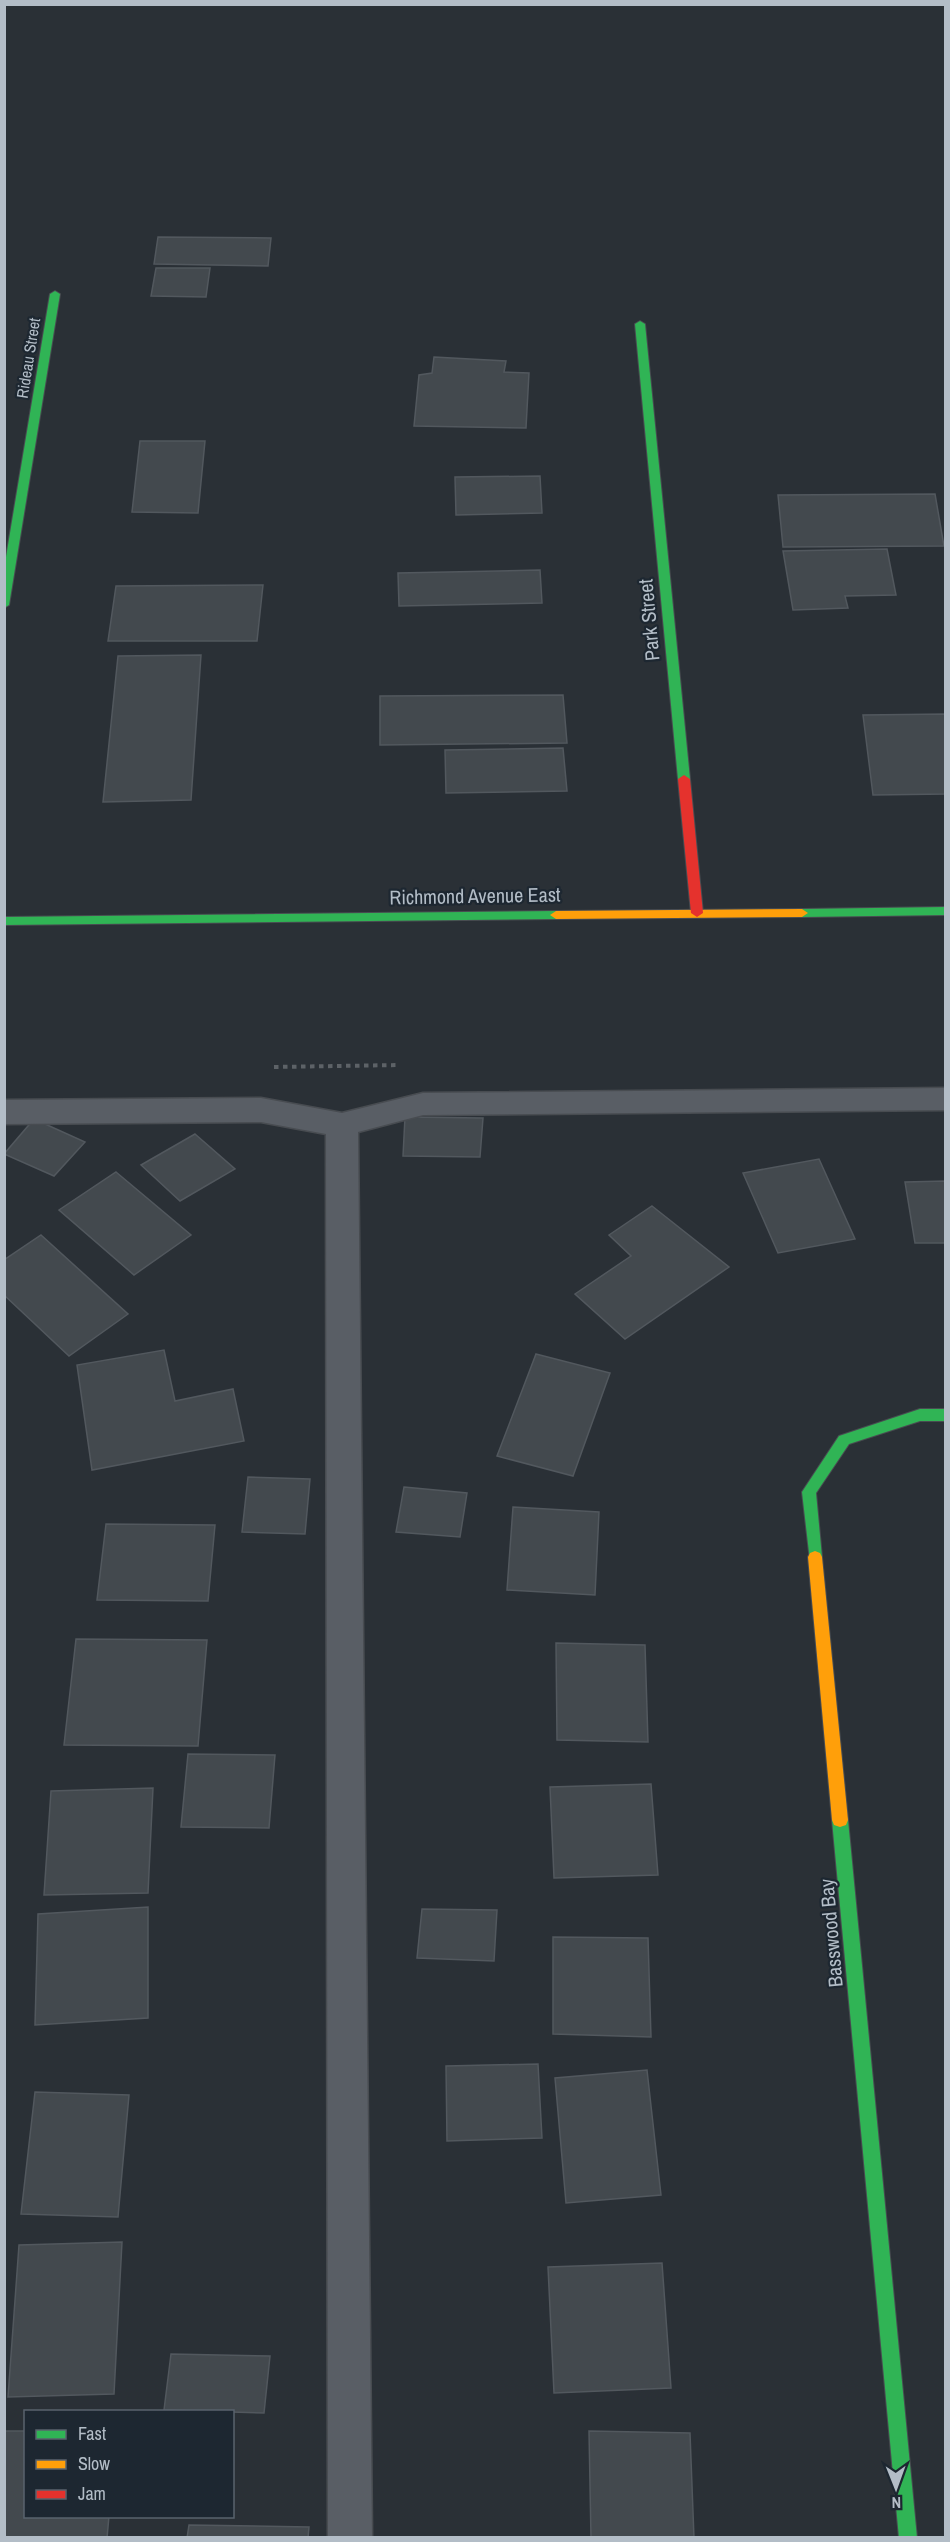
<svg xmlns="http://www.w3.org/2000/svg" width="950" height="2542" viewBox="0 0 950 2542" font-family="'Archivo Narrow',sans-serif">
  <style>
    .building { fill: #43494e; stroke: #52585e; stroke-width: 1.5 }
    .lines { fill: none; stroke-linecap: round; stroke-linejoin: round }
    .lane-casing { stroke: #484c51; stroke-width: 3 }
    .fast-casing { stroke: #484c51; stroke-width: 2 }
    .slow-casing { stroke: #484c51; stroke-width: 2 }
    .jam-casing { stroke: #484c51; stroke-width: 2 }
    .path { stroke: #5d6267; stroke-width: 4; stroke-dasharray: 4.5 4.5; stroke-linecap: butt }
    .lane { fill: #595e65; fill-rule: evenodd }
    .fast { fill: #30b455; fill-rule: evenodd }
    .slow { fill: #ff9f0a; fill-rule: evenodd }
    .jam { fill: #e5322d; fill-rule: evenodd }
    .labels { text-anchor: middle; stroke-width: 4.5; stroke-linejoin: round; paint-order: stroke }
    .far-street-label { font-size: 16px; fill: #b3bdc7; stroke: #1d2731 }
    .street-label { font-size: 20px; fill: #b3bdc7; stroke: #1d2731 }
  </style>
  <rect width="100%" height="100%" fill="#2a3036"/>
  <g class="building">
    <path d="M158 237 271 238 268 266 154 264Z"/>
    <path d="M156 268H210L206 297 151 296Z"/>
    <path d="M434 357 506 361 504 372 529 373 526 428 414 426 419 375 432 373Z"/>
    <path d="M140 441H205L198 513 132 512Z"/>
    <path d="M540 476 542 513 456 515 455 477Z"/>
    <path d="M935 494 944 546 783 547 778 495Z"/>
    <path d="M887 549 896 595 845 596 848 608 793 610 783 551Z"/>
    <path d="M540 570 542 603 399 606 398 573Z"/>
    <path d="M263 585 257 641H108L116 586Z"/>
    <path d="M201 655 191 800 103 802 118 656Z"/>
    <path d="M563 695 567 743 380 745V696Z"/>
    <path d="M946 714V794L873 795 863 715Z"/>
    <path d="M563 748 567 791 446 793 445 750Z"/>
    <path d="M405 1117 483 1118 480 1157 403 1156Z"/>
    <path d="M34 1119 85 1142 54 1176 4 1154Z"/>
    <path d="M195 1134 235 1169 180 1201 141 1165Z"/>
    <path d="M819 1159 855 1239 778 1253 743 1173Z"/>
    <path d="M116 1172 191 1235 134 1275 59 1210Z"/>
    <path d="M946 1181V1243H915L905 1182Z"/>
    <path d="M652 1206 729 1267 625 1339 575 1294 631 1256 609 1235Z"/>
    <path d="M41 1235 128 1314 69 1356 4 1295V1260Z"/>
    <path d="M164 1350 175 1401 233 1389 244 1441 92 1470 77 1365Z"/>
    <path d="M536 1354 610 1373 573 1476 497 1456Z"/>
    <path d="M248 1477 310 1479 305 1534 242 1532Z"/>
    <path d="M404 1487 467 1493 460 1537 396 1532Z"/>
    <path d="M513 1507 599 1512 595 1595 507 1590Z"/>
    <path d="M106 1524 215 1525 208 1601 97 1600Z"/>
    <path d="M76 1639 207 1640 198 1746 64 1745Z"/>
    <path d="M556 1643 645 1645 648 1742 557 1740Z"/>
    <path d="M188 1754 275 1755 269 1828 181 1827Z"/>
    <path d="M651 1784 658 1875 554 1878 550 1787Z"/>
    <path d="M153 1788 148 1893 44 1895 51 1791Z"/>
    <path d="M148 1907V2018L35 2025 38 1914Z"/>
    <path d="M422 1909 497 1910 494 1961 417 1958Z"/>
    <path d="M553 1937 648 1938 651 2037 553 2034Z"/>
    <path d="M538 2064 542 2138 447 2141 446 2066Z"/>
    <path d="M647 2070 661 2195 566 2203 555 2078Z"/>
    <path d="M35 2092 129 2095 118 2217 21 2214Z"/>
    <path d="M122 2242 114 2394 8 2397 19 2245Z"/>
    <path d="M662 2263 671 2388 554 2393 548 2267Z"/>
    <path d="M171 2354 270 2356 264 2413 164 2410Z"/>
    <path d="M4 2431H26V2516H109L107 2538H4Z"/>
    <path d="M589 2431 690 2433 694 2538H591Z"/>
    <path d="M189 2525 309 2527 308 2538H187Z"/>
  </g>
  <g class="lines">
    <defs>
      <path id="lane" d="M946 1088V1110L423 1115 358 1132 372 2538H328L326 1134 261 1122 4 1124V1100L261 1098 342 1113 423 1093Z"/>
      <g id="fast">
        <path d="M55 291 60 294 9 605 4 608V569L50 294Z"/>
        <path d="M640 321 645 324 690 779 684 783 678 779 635 324Z"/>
        <path d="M946 907V915L802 917 796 913 802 909Z"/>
        <path d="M556 911 562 915 556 919 4 925V917Z"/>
        <path d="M920 1409H946V1421H920L849 1444 816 1493 822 1557 820 1561 815 1563 810 1561 802 1492 839 1436Z"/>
        <path d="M840 1813 846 1815 848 1820 917 2538H899L832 1820 834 1815Z"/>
      </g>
      <g id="slow">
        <path d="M802 909 808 913 802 917 556 919 550 915 556 911Z"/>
        <path d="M815 1551 820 1553 822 1557 848 1820 846 1825 840 1827 834 1825 832 1820 808 1557 810 1553Z"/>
      </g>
      <path id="jam" d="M684 775 690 779 703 913 697 917 691 913 678 779Z"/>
    </defs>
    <use href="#lane" class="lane-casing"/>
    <use href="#fast" class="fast-casing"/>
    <use href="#slow" class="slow-casing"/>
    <use href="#jam" class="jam-casing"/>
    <path class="path" d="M274 1067 399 1065"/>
    <use href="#lane" class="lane"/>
    <use href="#fast" class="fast"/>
    <use href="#slow" class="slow"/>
    <use href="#jam" class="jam"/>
  </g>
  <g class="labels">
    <g class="far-street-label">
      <text transform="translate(28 358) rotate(-81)" y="6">Rideau Street</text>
    </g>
    <g class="street-label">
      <text transform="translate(649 620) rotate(-95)" y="7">Park Street</text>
      <text transform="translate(475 896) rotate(-1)" y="7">Richmond Avenue East</text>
      <text transform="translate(831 1933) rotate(-95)" y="7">Basswood Bay</text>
    </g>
  </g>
  <rect width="950" height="2542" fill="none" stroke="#b3bdc7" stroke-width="12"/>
  <rect x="24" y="2410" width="210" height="108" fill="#1d2731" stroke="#59636d" stroke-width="1.5"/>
  <rect x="36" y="2430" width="30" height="9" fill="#30b455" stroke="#59636d" stroke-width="1.5"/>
  <text x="78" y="2440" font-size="18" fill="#b3bdc7">Fast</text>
  <rect x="36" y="2460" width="30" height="9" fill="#ff9f0a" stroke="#59636d" stroke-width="1.5"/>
  <text x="78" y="2470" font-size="18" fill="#b3bdc7">Slow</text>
  <rect x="36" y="2490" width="30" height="9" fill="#e5322d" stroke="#59636d" stroke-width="1.5"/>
  <text x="78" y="2500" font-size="18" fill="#b3bdc7">Jam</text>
  <g transform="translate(896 2488) rotate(179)" stroke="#1d2731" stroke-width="4.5" paint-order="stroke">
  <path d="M0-4.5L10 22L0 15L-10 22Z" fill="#b3bdc7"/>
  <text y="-9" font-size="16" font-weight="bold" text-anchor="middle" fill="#b3bdc7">N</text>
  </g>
</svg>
